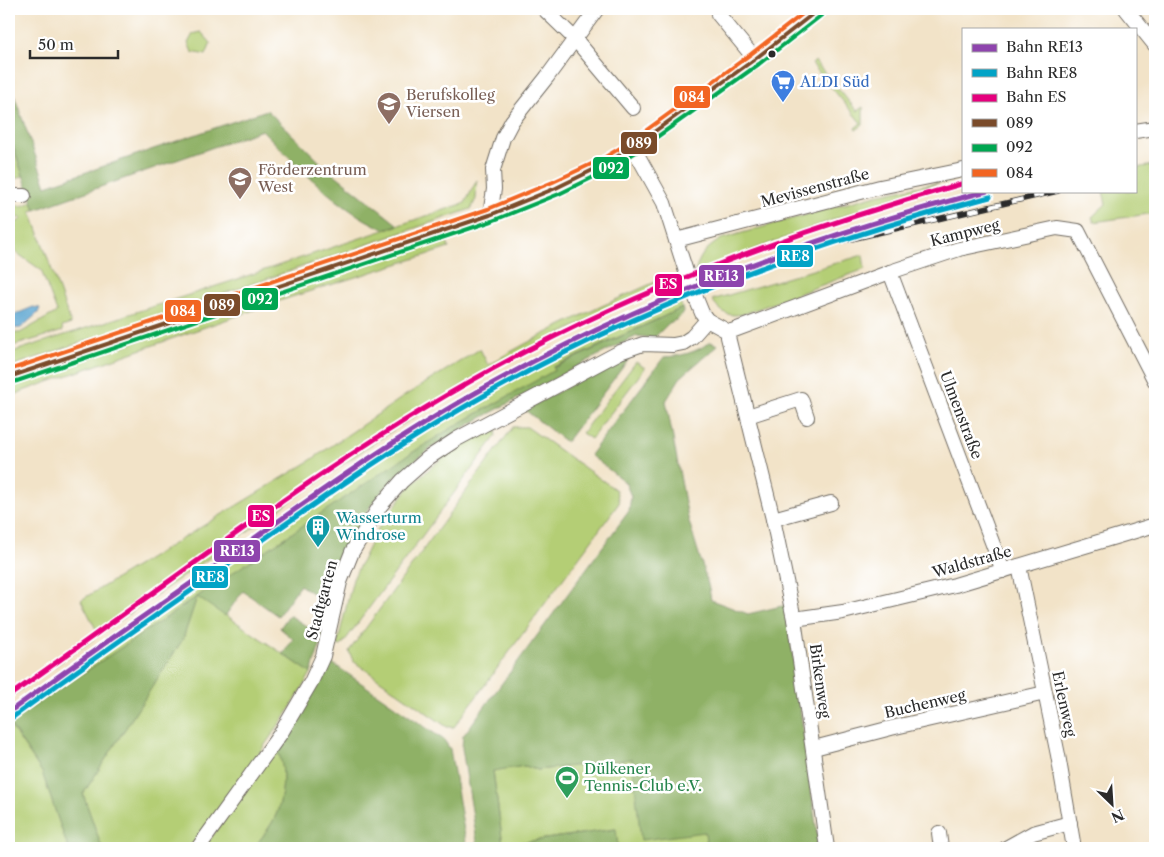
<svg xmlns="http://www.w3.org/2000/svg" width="1164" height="857" viewBox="0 0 1164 857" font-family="'Libre Caslon Text',serif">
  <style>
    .green { fill: #b4ce74; stroke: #707c50 }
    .forest { fill: #8fb166; stroke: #5d6e48 }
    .water { fill: #57a3cf; stroke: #41677d }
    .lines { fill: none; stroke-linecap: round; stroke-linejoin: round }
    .minor-casing { stroke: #716b62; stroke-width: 16 }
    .major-casing { stroke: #716b62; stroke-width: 19 }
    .minor { stroke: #fff; stroke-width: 14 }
    .major { stroke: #fbbd6e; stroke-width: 18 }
    .rail-casing { stroke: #2b2b2b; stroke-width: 5.5 }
    .rail { stroke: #fff; stroke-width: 4; stroke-dasharray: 11; stroke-linecap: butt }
    .bus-1-casing { stroke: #fff; stroke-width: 8 }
    .bus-2-casing { stroke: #fff; stroke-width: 8 }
    .bus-3-casing { stroke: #fff; stroke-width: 8 }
    .bus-1 { stroke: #7a4b2a; stroke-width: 4 }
    .bus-2 { stroke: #00a651; stroke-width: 4 }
    .bus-3 { stroke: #f26522; stroke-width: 4 }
    .rail-1-casing { stroke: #fff; stroke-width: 9 }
    .rail-2-casing { stroke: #fff; stroke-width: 9 }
    .rail-3-casing { stroke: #fff; stroke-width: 9 }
    .rail-1 { stroke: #8e44ad; stroke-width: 5 }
    .rail-2 { stroke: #02a3c6; stroke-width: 5 }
    .rail-3 { stroke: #e5007d; stroke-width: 5 }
    .bus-dot { fill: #2b2b2b; stroke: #fff; stroke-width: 2 }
    .labels { text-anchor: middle; stroke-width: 5; stroke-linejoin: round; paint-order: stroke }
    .shop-label { font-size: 15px; fill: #366cbe; stroke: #fff; text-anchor: start }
    .education-label { font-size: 15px; fill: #785e54; stroke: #fff; text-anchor: start }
    .street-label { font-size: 15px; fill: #2b2b2b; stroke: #fff }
    .culture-label { font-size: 15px; fill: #0d838f; stroke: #fff; text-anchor: start }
    .leisure-label { font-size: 15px; fill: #27864d; stroke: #fff; text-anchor: start }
    .line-badge { stroke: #fff; stroke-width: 2 }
    .badge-label { font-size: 14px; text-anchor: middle; font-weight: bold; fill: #fff }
  </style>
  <rect width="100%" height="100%" fill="#fff"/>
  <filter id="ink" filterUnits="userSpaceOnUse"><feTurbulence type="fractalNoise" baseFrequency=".02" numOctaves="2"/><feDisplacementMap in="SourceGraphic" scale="10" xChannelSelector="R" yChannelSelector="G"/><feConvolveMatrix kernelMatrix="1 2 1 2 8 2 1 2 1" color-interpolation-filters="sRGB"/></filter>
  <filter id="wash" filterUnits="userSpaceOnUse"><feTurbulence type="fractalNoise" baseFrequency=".0096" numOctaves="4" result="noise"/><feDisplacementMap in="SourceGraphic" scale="20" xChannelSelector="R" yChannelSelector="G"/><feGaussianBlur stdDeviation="1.12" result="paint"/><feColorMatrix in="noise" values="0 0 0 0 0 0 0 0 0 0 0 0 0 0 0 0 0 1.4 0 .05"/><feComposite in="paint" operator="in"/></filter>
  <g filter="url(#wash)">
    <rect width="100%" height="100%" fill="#f2e3c8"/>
    <g class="green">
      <path d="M201 32 211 43 206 55 192 52 188 43 193 34Z"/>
      <path d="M815 61 857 111 863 107V125L856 130 855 128 861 123 812 64Z"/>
      <path d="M9 134 23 176 9 181Z"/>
      <path d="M1155 165V213L1094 222 1092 217 1106 204 1103 191H1135V168Z"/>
      <path d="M477 180 476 199 471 209 9 367V353L235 280 465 203Z"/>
      <path d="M944 181 835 219 695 272C700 254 706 249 721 239L876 195Z"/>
      <path d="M32 202 35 210 31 211 71 324 62 327 63 331 9 347V333H20L57 312 41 270 14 251 9 242V227L22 219 20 217 9 222V203L22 206Z"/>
      <path d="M446 238 449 248 285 299 23 391 9 398V384Z"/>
      <path d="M863 255 865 269 744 314C727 317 722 313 712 300Z"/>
      <path d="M669 276 671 280 490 368 378 440 9 698V692L97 631 81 600 305 464 406 395 480 349 488 365C546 330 608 303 669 276Z"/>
      <path d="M679 298 682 308 553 367 556 370 453 427 198 596 311 673 290 709 193 848H102L83 794 183 639 197 597 9 723V714L402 443 544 362Z"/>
      <path d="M636 362 645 368 591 439 582 433Z"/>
      <path d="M494 427 497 430 496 436 341 646 337 645 353 579 377 530 409 487 421 476 447 454Z"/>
      <path d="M513 427H527L616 490 619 503 454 727H447L353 661 349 651Z"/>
      <path d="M9 724 42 772 68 848H9Z"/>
      <path d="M274 747C288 759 283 799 276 815 271 827 261 838 254 848H204Z"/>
      <path d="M632 759 705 832 707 848H618L615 829 503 845 493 770 525 766 538 770Z"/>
    </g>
    <g class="forest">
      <path d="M14 95 46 186 267 110 323 165 398 225 384 229C338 210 297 165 262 130L35 210 9 134V97Z"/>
      <path d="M682 308 683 312 678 319 669 323 654 338 637 336C601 353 567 372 532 391 476 421 407 453 370 507 351 533 337 574 330 605L300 585 278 616 243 591 225 616 197 597 183 639 83 794 102 848H68L42 772 9 723 405 457 453 427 555 370 553 368Z"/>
      <path d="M710 342 718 345 680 378 666 401 688 518 709 588 711 600 748 614 786 605 819 848H707L705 832 641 840 632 759 538 770 525 766 493 771 503 845 616 829 618 848H478L462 748 463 736 629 511 631 496 625 482 590 455 664 357C682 356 695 353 710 342Z"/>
      <path d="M629 359 566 442 525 410 600 369Z"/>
      <path d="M289 615 311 629 318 621 325 630 311 673 283 654 293 639 280 628Z"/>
      <path d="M332 663 444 740 450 749 467 848H254C261 838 271 827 276 815 283 799 288 760 274 747L321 671 327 664Z"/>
    </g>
    <path class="water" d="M33 307 40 308 38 313 21 328 9 329V317Z"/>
  </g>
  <g filter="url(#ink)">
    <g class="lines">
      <defs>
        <g id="minor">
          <path d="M544 9 575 39 633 108"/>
          <path d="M722 9 718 14 755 59"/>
          <path d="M1126 9 1155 45"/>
          <path d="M1135 131 1155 128"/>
          <path d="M633 147 664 203 689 281 702 313 707 320 729 332 890 272 959 249 1057 228 1078 231 1155 381"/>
          <path d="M9 196H24"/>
          <path d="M490 215 494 189 493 170 503 138 512 121 547 77 597 9"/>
          <path d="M676 240 880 187 963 170"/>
          <path d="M890 272 1003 571"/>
          <path d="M729 332 728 337 773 519 794 619 827 848"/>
          <path d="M748 416 801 399 807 417"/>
          <path d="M773 519 831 503"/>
          <path d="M1019 566 1058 755 1074 848"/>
          <path d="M794 619 843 612 955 585 1155 525"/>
          <path d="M814 748 891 728 1045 693"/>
          <path d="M939 833 941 848"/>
          <path d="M198 848 281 733 311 682 323 656 340 582 352 552 380 506 402 481 428 458 457 439 620 352 643 344 673 345 683 343 692 337 707 320"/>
          <path d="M1006 848 1033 833 1070 823"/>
        </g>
        <path id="major" d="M9 377 490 215 556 188 605 164 633 147 755 59 819 9"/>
      </defs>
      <use href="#minor" class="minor-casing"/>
      <use href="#major" class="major-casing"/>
      <use href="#minor" class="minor"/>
      <use href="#major" class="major"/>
      <defs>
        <path id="rail" d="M755 263 843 241 1058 191"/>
      </defs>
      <use href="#rail" class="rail-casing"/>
      <use href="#rail" class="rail"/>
      <defs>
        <path id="bus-1" d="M9 377 490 215 556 188 605 164 633 147 755 59 819 9"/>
        <path id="bus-2" d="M11 383 492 221 559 194 608 170 636 152 759 64 823 14"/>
        <path id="bus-3" d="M9 370 488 209 553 182 602 159 630 142 751 54 809 9"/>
      </defs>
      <use href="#bus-1" class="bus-1-casing"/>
      <use href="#bus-2" class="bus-2-casing"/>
      <use href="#bus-3" class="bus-3-casing"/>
      <use href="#bus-1" class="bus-1"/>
      <use href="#bus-2" class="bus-2"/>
      <use href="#bus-3" class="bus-3"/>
      <defs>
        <path id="rail-1" d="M9 712C79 661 149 612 220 563 303 503 387 443 477 392 637 301 809 237 987 191"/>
        <path id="rail-2" d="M13 717C82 666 153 618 223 568 307 509 391 448 480 398 640 306 812 243 990 197"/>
        <path id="rail-3" d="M9 696C179 577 343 446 528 350 666 278 812 226 961 184"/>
      </defs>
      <use href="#rail-1" class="rail-1-casing"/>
      <use href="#rail-2" class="rail-2-casing"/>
      <use href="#rail-3" class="rail-3-casing"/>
      <use href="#rail-1" class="rail-1"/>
      <use href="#rail-2" class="rail-2"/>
      <use href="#rail-3" class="rail-3"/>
    </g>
  </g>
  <defs>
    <symbol id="supermarket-pin" viewBox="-11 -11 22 30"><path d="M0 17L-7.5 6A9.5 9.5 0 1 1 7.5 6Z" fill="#3f7fe0" stroke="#fff"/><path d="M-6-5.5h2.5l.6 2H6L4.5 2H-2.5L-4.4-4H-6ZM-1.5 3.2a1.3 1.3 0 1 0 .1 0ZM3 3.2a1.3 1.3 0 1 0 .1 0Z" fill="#fff"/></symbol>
    <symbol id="school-pin" viewBox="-11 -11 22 30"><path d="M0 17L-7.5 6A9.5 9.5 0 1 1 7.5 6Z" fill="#8d6e63" stroke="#fff"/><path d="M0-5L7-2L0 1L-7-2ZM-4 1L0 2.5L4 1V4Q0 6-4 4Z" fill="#fff"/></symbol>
    <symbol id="building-pin" viewBox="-11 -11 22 30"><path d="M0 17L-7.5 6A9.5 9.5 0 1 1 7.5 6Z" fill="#0f9aa8" stroke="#fff"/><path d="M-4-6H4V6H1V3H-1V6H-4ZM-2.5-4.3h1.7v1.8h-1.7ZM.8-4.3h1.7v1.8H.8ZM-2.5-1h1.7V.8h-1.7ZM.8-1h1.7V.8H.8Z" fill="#fff"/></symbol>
    <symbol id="stadium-pin" viewBox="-11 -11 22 30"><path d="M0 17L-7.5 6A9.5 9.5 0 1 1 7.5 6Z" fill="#2e9e5b" stroke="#fff"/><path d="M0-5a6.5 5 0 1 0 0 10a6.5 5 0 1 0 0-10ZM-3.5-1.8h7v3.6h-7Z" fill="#fff"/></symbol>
  </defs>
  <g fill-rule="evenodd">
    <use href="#supermarket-pin" x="769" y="68" width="28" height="38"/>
    <use href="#school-pin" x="375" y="90" width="28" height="38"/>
    <use href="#school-pin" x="226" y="165" width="28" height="38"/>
    <use href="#building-pin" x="304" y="513" width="28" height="38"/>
    <use href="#stadium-pin" x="553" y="764" width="28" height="38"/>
  </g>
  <circle class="bus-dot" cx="772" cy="54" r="4.5"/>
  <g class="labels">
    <g class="shop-label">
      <text x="800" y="87">ALDI Süd</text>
    </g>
    <g class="education-label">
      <text x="406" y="100">Berufskolleg<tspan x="406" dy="17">Viersen</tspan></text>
      <text x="258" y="175">Förderzentrum<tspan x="258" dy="17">West</tspan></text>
    </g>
    <g class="street-label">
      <text transform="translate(815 188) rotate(-15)" y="5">Mevissenstraße</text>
      <text transform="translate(965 233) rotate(-14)" y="5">Kampweg</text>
      <text transform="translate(961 415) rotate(69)" y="5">Ulmenstraße</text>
      <text transform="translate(972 562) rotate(-16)" y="5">Waldstraße</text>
      <text transform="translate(322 600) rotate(-75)" y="5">Stadtgarten</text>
      <text transform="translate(820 681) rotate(82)" y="5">Birkenweg</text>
      <text transform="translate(925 704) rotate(-13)" y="5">Buchenweg</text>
      <text transform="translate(1064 704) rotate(78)" y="5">Erlenweg</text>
    </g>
    <g class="culture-label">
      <text x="336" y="523">Wasserturm<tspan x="336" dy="17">Windrose</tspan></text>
    </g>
    <g class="leisure-label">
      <text x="584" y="774">Dülkener<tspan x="584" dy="17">Tennis-Club e.V.</tspan></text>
    </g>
  </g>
  <g class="line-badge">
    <rect x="673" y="85" width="38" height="24" rx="5" fill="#f26522"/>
    <rect x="620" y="131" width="38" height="24" rx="5" fill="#7a4b2a"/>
    <rect x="592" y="156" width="38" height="24" rx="5" fill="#00a651"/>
    <rect x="776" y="244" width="38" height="24" rx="5" fill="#02a3c6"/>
    <rect x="698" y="264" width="47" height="24" rx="5" fill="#8e44ad"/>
    <rect x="654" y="273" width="29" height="24" rx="5" fill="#e5007d"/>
    <rect x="241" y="287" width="38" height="24" rx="5" fill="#00a651"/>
    <rect x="203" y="293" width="38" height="24" rx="5" fill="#7a4b2a"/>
    <rect x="164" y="299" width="38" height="24" rx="5" fill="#f26522"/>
    <rect x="247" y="504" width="28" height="24" rx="5" fill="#e5007d"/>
    <rect x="213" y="539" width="48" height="24" rx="5" fill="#8e44ad"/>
    <rect x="191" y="565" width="38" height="24" rx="5" fill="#02a3c6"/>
  </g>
  <g class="badge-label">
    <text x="692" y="102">084</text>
    <text x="639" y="148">089</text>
    <text x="611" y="173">092</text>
    <text x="795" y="261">RE8</text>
    <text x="721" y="281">RE13</text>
    <text x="668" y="289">ES</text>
    <text x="260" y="304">092</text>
    <text x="222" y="310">089</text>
    <text x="183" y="316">084</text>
    <text x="261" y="521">ES</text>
    <text x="237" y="556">RE13</text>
    <text x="210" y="582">RE8</text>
  </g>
  <rect width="1164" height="857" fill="none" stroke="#fff" stroke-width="30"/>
  <rect x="962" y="28" width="175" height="165" fill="#ffffff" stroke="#aaaaaa"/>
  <rect x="972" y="44" width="25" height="8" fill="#8e44ad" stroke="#aaaaaa"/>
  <text x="1006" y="52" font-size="15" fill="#2b2b2b">Bahn RE13</text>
  <rect x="972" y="69" width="25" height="8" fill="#02a3c6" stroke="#aaaaaa"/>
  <text x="1006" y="78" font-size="15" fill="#2b2b2b">Bahn RE8</text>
  <rect x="972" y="94" width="25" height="8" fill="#e5007d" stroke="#aaaaaa"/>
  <text x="1006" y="102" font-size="15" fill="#2b2b2b">Bahn ES</text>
  <rect x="972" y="119" width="25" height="8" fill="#7a4b2a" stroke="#aaaaaa"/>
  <text x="1006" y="128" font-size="15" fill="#2b2b2b">089</text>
  <rect x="972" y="144" width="25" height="8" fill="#00a651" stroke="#aaaaaa"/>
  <text x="1006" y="152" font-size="15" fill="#2b2b2b">092</text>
  <rect x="972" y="169" width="25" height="8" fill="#f26522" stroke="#aaaaaa"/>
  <text x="1006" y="178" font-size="15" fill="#2b2b2b">084</text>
  <g transform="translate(1112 804) rotate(155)" stroke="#ffffff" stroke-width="4" paint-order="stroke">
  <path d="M0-4L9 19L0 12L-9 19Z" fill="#2b2b2b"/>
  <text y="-8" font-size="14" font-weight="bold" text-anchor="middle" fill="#2b2b2b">N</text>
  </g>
  <path d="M30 50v8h88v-8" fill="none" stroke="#2b2b2b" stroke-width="2.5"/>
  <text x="38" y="50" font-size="15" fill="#2b2b2b" stroke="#ffffff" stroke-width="4" paint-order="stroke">50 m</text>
</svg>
